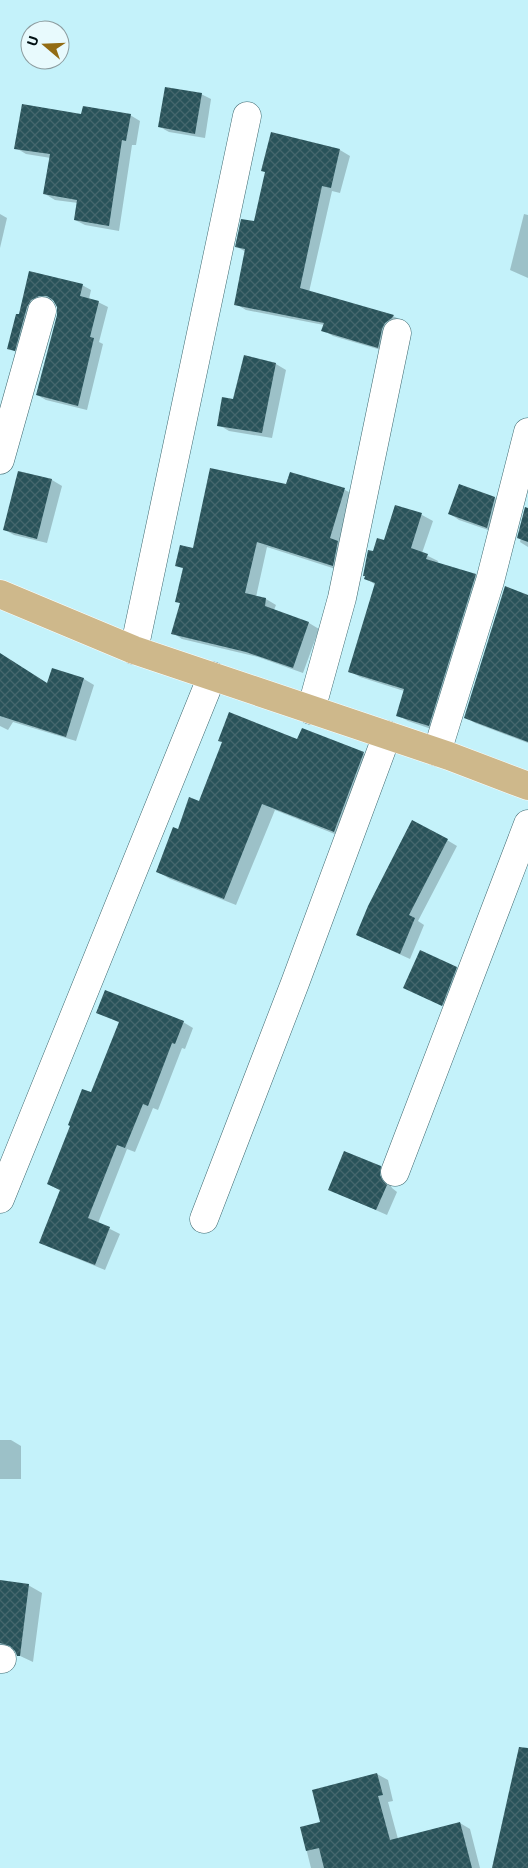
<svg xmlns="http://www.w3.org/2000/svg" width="528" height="1868" viewBox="0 0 528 1868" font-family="'Exo 2',sans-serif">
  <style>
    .shadow { fill: #0003 }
    .building { fill: url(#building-cross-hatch) }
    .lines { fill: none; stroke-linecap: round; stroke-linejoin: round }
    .street-casing { stroke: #3e686f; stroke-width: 29 }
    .primary-casing { stroke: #fff; stroke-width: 29 }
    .street { stroke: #fff; stroke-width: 28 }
    .primary { stroke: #ceb88b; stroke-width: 28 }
  </style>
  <defs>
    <pattern id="building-cross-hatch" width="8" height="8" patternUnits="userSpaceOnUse" patternTransform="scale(1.25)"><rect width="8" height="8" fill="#29535a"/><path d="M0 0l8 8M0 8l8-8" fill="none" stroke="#45676d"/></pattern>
  </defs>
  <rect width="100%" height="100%" fill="#c4f2fa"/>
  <g class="shadow">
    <path d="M201 94 211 99 205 138 169 132 160 127Z"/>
    <path d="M130 115 140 121 136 145H132L119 231 85 225 75 220 78 203 55 200 45 194 51 158 26 154 16 148Z"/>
    <path d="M272 133 340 150 350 156 340 193 332 191 309 292 393 316 403 321 388 352 333 336 323 330 324 325 246 310 236 304 246 252 237 247 255 222 266 172Z"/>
    <path d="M0 214 7 218 0 248Z"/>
    <path d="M524 214 528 215V278L510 270Z"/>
    <path d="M30 272 82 285 91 290 89 299 98 302 108 307 99 342 103 344 87 410 46 400 37 395 58 315V307L55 301 48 300 18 353 9 348 20 316Z"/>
    <path d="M244 357 276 364 286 370 272 438 229 431 219 425 234 400Z"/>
    <path d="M19 472 52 480 62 486 47 543 14 535 5 530Z"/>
    <path d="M290 473 345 490 355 495 342 571 267 547 256 597 266 599 276 605 274 610 309 623 319 629 303 673 258 657 182 639 173 633 181 604 176 601 184 569 176 565 194 550 286 485Z"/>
    <path d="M459 486 495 498 505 504 497 533 459 520 450 514Z"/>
    <path d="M395 506 422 515 433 521 422 553 438 561 437 564 475 575 486 582 440 732 408 721 397 715 404 691 360 677 349 671 376 585 365 578 373 553 384 542Z"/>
    <path d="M528 509V547L520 542Z"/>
    <path d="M528 596V743L475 723 465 717Z"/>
    <path d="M0 659 48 685 53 670 84 679 94 685 76 741 13 722 8 730 0 726Z"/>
    <path d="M298 740 363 753 376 761 347 839 275 810 236 905 170 879 158 872 178 831 200 803 223 742Z"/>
    <path d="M447 840 457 846 418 921 424 925 410 959 357 935Z"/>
    <path d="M456 968 466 974 452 1010 405 988Z"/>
    <path d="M98 1012 183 1022 193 1028 185 1049 182 1048 158 1110 153 1108 135 1152 127 1149 98 1223 120 1234 105 1270 51 1248 41 1243 61 1191 48 1184 92 1094 120 1023Z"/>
    <path d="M380 1167 390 1173 389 1181 392 1188 397 1192 387 1215 330 1190Z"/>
    <path d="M0 1440H11L21 1446V1479H0Z"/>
    <path d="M0 1582 28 1585 42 1593 33 1662 18 1655 16 1650 6 1652 0 1659Z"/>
    <path d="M377 1774 388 1780 393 1801 388 1802 398 1839 460 1823 470 1829 480 1868H311L301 1828 321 1823Z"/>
  </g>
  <g class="building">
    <path d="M165 87 202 93 195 134 158 127Z"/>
    <path d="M22 104 81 114 83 106 131 114 126 141 122 140 109 226 74 220 77 200 43 194 50 154 14 149Z"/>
    <path d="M271 132 340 149 331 188 322 186 300 288 394 315 392 318 385 323 382 329 378 348 321 331 324 323 234 305 245 249 235 247 241 219 254 221 265 172 261 171Z"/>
    <path d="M29 271 83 284 80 296 99 301 90 337 94 338 78 406 36 395 57 315V307L53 300 47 296H39L31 300 27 307 15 351 7 349 16 314H19Z"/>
    <path d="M244 355 276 363 262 433 217 426 222 397 233 399Z"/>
    <path d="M210 468 286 484 290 472 345 488 330 538 338 541 333 566 257 542 245 593 266 598 265 606 309 622 293 668 246 652 171 634 180 603 175 602 183 568 175 566 180 545 193 548Z"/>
    <path d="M18 471 52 479 37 539 3 530Z"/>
    <path d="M459 484 495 497 487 528 448 514Z"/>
    <path d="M395 505 422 513 411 548 428 554 426 559 476 574 429 726 396 716 404 689 348 672 375 583 364 579 365 576H363L368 550 373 551 377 538 384 540Z"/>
    <path d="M525 507 528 508V542L517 538Z"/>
    <path d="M505 586 528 595V742L464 718Z"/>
    <path d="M0 653 47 683 52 668 84 678 66 737 0 716Z"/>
    <path d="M229 712 297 739 302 728 364 752 334 832 262 804 224 899 156 872 173 827 178 829 189 797 199 801 222 742 218 741Z"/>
    <path d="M412 820 448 839 409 915 415 918 400 954 356 935 368 906Z"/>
    <path d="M420 950 457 967 442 1006 403 988Z"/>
    <path d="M105 990 184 1021 175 1044 172 1043 148 1106 143 1104 125 1148 117 1145 88 1218 110 1227 95 1265 39 1243 60 1190 47 1184 70 1126 68 1125 82 1089 91 1092 119 1022 96 1013Z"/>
    <path d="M344 1151 381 1166 380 1175 383 1181 387 1185 376 1210 328 1190Z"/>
    <path d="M0 1580 29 1584 20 1656H17L15 1651 10 1646 0 1643Z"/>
    <path d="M519 1747 528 1748V1868H492Z"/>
    <path d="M377 1773 383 1795 378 1796 390 1840 460 1822 472 1868H324L319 1848 306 1851 300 1827 320 1822 312 1790Z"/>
  </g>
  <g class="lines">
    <defs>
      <g id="street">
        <path d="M0 460 42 311"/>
        <path d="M134 650 247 116"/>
        <path d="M311 710 342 598 397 333"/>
        <path d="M437 752 490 581 528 432"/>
        <path d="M395 1172 528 824"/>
        <path d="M0 1199 212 676"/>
        <path d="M204 1219 295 983 387 735"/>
        <path d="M0 1659H2"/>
      </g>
      <path id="primary" d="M0 594 134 650 449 756 528 786"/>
    </defs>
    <use href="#street" class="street-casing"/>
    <use href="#primary" class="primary-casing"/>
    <use href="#street" class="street"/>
    <use href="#primary" class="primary"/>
  </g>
  <g transform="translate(45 45) rotate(289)"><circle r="24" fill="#e8fafd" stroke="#8c9c9f"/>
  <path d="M0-4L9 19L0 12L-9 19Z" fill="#926c14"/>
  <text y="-8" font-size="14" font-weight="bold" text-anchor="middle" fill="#011013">U</text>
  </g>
</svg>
